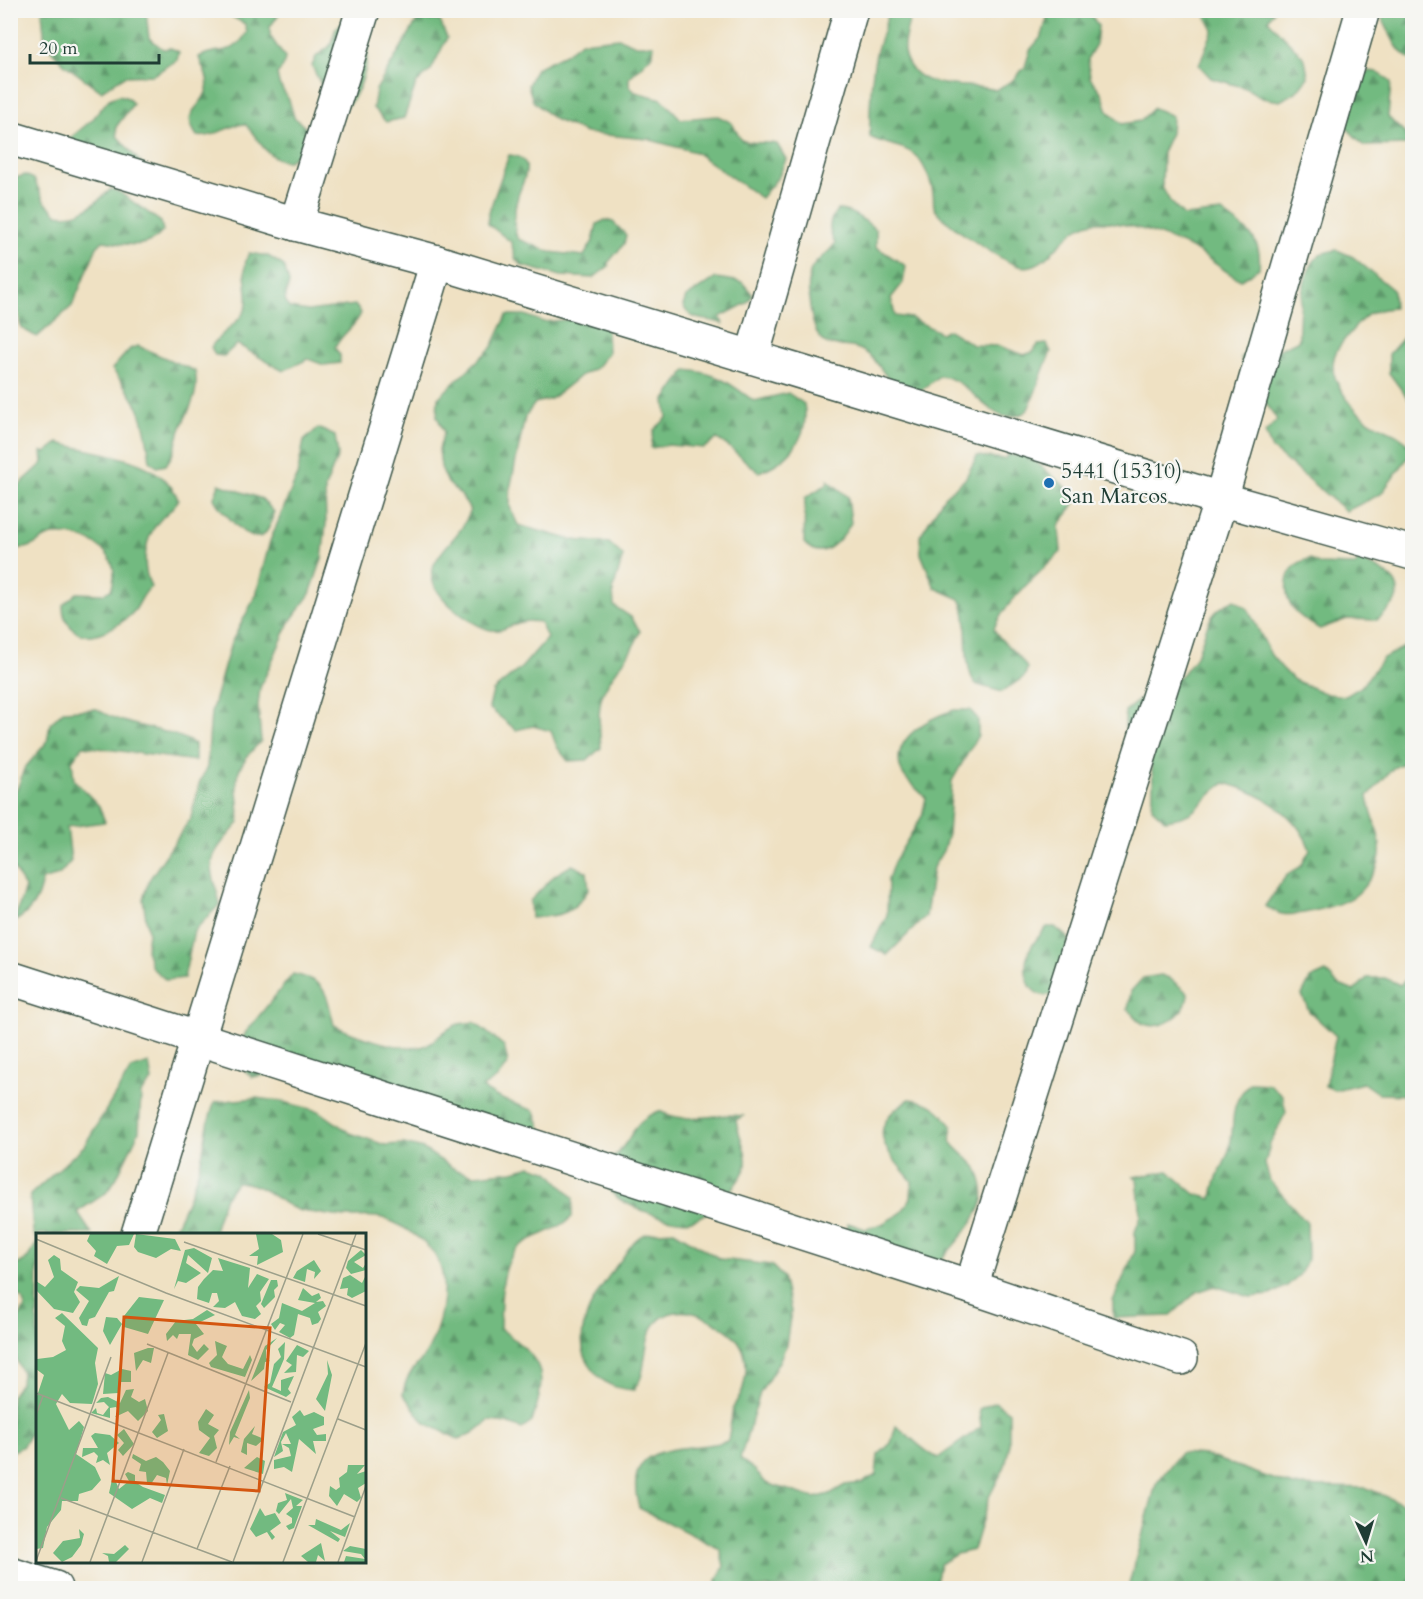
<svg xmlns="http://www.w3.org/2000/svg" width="1423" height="1599" viewBox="0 0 1423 1599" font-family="Cardo,serif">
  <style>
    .forest { fill: url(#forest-firs); stroke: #487c5a; stroke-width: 1.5 }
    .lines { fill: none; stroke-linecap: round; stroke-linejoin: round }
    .street-casing { stroke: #3e5649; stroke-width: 36 }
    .street { stroke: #fff; stroke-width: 33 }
    .poi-dot { fill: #1f6fb2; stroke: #f6f6f2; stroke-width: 2 }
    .labels { text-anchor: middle; stroke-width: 4.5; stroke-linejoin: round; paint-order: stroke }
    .poi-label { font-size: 22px; fill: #1f3d34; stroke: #f6f6f2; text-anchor: start }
    .inset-road { fill: none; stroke: #9c9f8a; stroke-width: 1.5 }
    .view { fill: #d45610; fill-opacity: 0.15; stroke: #d45610; stroke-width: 3 }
    .inset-edge { fill: none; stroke: #1f3d34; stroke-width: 3 }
  </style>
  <defs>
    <pattern id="forest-firs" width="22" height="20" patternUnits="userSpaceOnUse" patternTransform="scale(1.5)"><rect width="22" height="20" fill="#72ba80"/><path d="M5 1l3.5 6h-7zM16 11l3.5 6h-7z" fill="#5d986a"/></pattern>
  </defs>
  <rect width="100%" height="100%" fill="#f6f6f2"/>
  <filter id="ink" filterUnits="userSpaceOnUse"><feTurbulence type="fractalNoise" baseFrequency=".0167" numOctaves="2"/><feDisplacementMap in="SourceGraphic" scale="12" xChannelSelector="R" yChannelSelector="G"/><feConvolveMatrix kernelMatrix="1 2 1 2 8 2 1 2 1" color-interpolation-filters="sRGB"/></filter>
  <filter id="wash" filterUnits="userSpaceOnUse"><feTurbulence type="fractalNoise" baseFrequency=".008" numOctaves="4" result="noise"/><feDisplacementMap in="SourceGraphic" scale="24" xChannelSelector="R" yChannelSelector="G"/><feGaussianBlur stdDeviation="1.35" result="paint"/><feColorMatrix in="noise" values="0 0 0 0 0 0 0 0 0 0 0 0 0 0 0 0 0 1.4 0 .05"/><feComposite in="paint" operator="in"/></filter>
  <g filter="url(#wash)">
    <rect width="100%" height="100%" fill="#efe1c3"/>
    <g class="forest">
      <path d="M42 11H146L149 38 163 49 171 48 179 52 177 60 153 75 125 76 101 91 64 64 45 44Z"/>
      <path d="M222 11H281L270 27V36L285 58 283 67 277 74 279 84 289 100 294 117 309 131 311 140 289 161C266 161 259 138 245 124 228 124 215 139 197 136 179 109 202 111 207 89 210 77 202 69 199 57 220 45 232 59 247 32L245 24Z"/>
      <path d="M888 11H910C911 24 902 37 904 52 913 95 965 81 996 90L1012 81 1025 67 1030 50 1042 36 1049 11H1089L1098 26 1096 44 1088 58 1090 78 1102 93 1108 111 1122 124 1140 121 1154 108 1172 116 1171 133 1163 150 1162 187 1171 203 1184 216 1222 212C1244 229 1263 236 1259 268L1241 280C1224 272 1211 259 1195 250 1171 238 1122 219 1095 222 1063 225 1050 273 1019 266 1004 262 939 221 934 207 933 203 934 197 933 193 932 183 923 162 916 156 904 145 885 145 870 137 869 115 871 68 878 47 882 34 886 24 888 11Z"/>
      <path d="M1203 11H1274L1268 20 1305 59 1308 77 1296 92 1280 101 1262 98 1246 88 1211 78 1199 65 1213 30Z"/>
      <path d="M1378 11H1412V60C1393 51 1389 27 1378 11Z"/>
      <path d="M421 14 423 19 440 21 447 38 431 70 416 84 404 118 386 122 373 108 376 90Z"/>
      <path d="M351 16C355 20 361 25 364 31 374 52 362 93 345 108L325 93 312 66 316 57 330 46 336 28Z"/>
      <path d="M619 38 636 45H654L653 54 629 78V86L635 92 662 99 681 119 718 116 732 123 741 140C754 145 764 141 777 144L786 159 779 176 761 198 695 152 647 139 586 133 554 119 533 101 528 85 536 68 565 54 581 42Z"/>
      <path d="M1369 71 1377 72 1391 82 1388 117 1406 135 1410 145 1364 146 1345 126 1361 76Z"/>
      <path d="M119 95 128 98 133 104 116 127 117 136 154 178 63 144 92 120 109 99Z"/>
      <path d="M509 155C538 158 523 180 518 196 514 209 512 228 518 239L550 252 584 256 593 241 597 224 605 220 613 222 626 235 624 244 607 264 609 266 593 278 561 276 523 266 516 260 511 242 488 224V215Z"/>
      <path d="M25 175 34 179 44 201 57 214C81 218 95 204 111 189L119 192 161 222 163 231C147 251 126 244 103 241L97 247 72 306 37 337 21 328 18 310 11 308V179Z"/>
      <path d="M837 210C851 210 865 220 876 230V247L906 266 903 283 891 298 895 316 911 318 941 333 949 330 973 345 999 346 1024 355 1033 352 1038 345 1047 344 1051 352C1041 372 1037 392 1027 411 991 435 975 378 939 376L918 393 907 394C900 388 892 382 886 376 880 368 875 358 865 352 851 343 839 349 826 343 810 335 805 285 811 270 817 257 829 255 835 243 828 231 828 221 837 210Z"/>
      <path d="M1337 250 1353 257 1393 290 1394 308C1370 309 1364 316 1349 334 1342 343 1334 351 1333 363 1331 384 1356 414 1373 423 1388 431 1401 434 1412 447V452L1381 494 1346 511 1272 449 1265 433 1277 420C1265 398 1245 383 1241 357L1276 351 1299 340C1298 319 1301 270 1319 256 1323 252 1331 251 1337 250Z"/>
      <path d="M249 253 268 256 284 266 289 283 285 300 289 308 308 311 355 305 361 313C356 327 341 333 335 348L340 355V363L324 365 308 359 283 371 237 344 224 356 215 355 211 347C219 333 245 320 247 304 249 287 240 269 249 253Z"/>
      <path d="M716 278 742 282 753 295 747 303 720 317 723 324C707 317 693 324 683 306L686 297Z"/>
      <path d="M507 315H525L543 322 595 317 607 330 608 353 596 368 580 376 551 399 535 403 525 417 510 489V507L518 525 572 540 609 543 623 556 613 590 614 606 631 617 640 631C632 657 609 674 602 696 597 712 600 731 601 748L587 760 568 761 557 747 551 731 533 726 516 730 489 708 493 691 522 667 547 638 540 622C535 622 527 620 522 622 510 624 505 632 491 630 471 626 423 591 433 567 443 543 462 537 470 510L461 495 448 483 441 467 439 449 444 432 437 416 438 398 492 347Z"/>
      <path d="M1412 328V404L1389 373V354Z"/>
      <path d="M138 346 195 371C200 396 188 409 180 430 175 446 177 449 166 465L157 467 150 461C144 414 141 406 112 369L130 349Z"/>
      <path d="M686 370C718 373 729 383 754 401L788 393 804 404C810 437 789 461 759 472 743 461 734 448 717 439L704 448 668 445 651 448 654 430 667 418 665 400Z"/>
      <path d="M318 428 335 436 338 455 325 488 326 524 322 559 310 594 289 623 260 688 258 706 261 741C226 777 239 779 239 823 206 860 208 857 220 904L194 931 184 978 166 980 152 968 146 950 148 932 143 899 149 880 191 818 199 784 207 767 211 713 231 643 256 595 270 541 297 476 304 441Z"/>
      <path d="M58 443C96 454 161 456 178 499 174 510 167 512 160 520 144 537 141 566 151 587 142 594 141 602 135 610 124 624 88 645 74 630 66 622 63 616 63 605L77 593 103 594 111 590C125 553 87 532 54 535 45 535 38 544 29 547 24 549 16 548 11 548V490L16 488 43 463 42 451 45 453Z"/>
      <path d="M1025 453 1073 493 1075 502 1059 526 1061 552C1042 570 1002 605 994 629 1002 645 1019 652 1027 668L1025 676 1002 692 975 684C960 659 972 622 960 599L935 588 921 554 920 536 944 497 965 479 977 456 1005 459 1008 454 1016 456Z"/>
      <path d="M828 480 848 497 851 523C841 541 822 563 804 543L805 498 827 484Z"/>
      <path d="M219 484 262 499 274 512C267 545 252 543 232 521 225 513 218 508 214 498Z"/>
      <path d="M1310 559 1318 564 1356 565 1358 560C1392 573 1418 589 1377 620L1347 619 1320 629C1312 624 1302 619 1296 612 1280 594 1284 563 1310 559Z"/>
      <path d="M1235 600 1248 609 1271 655 1282 668 1294 680 1327 694 1346 696 1361 687 1383 658 1412 643V681L1408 687 1409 706 1412 708V762L1409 760 1393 768 1368 796C1370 818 1386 841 1378 864 1375 873 1364 888 1357 894 1345 905 1297 917 1282 914 1276 913 1270 908 1265 906L1286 876 1301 866 1310 850C1298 814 1260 792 1225 783 1199 799 1201 817 1165 820L1152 808C1155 773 1153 751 1130 724L1125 728V711C1135 704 1145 694 1156 689 1168 683 1177 680 1187 669 1212 640 1196 616 1235 600Z"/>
      <path d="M97 709C127 729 164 726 195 744V761L83 746 72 761 74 780 99 806 105 822 67 827 71 861 59 875 42 880C38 901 32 911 14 922L25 887 11 864V797L18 787 24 769 47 742 50 724 63 711Z"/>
      <path d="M954 710H970L978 719V735L952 781 948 834 943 851 933 867 926 916 887 955 871 947 887 915 888 879 894 862 922 816 926 798C919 790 904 780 901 770 890 738 929 718 954 710Z"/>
      <path d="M572 865 587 872 589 889C571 916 562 915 531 918L530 901 555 875Z"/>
      <path d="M1047 927H1055L1069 939 1054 994C1028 1002 1021 971 1029 951 1033 942 1040 935 1047 927Z"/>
      <path d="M1326 972 1337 984 1354 991 1367 978H1385L1400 985 1412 973V1095L1379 1094 1363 1083 1335 1090 1325 1086 1336 1036 1309 1011 1302 995 1310 979Z"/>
      <path d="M293 974C328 981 326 994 334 1025 352 1035 406 1053 424 1046 436 1042 444 1029 456 1025 461 1023 469 1023 474 1022L504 1046 508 1063 497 1078 482 1088 499 1098 535 1111 541 1128 534 1139 287 1072 252 1077 239 1065 238 1048 246 1032Z"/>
      <path d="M1161 975 1169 978 1188 993C1188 1013 1162 1033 1142 1023 1137 1020 1132 1014 1128 1009L1131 991 1143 978Z"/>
      <path d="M149 1063 152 1081 141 1093 139 1131 116 1179 106 1193 77 1212 92 1234H38L37 1423 22 1447 11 1452V1396L21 1382 22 1373 11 1347V1332L25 1307 22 1298 11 1294V1264H19L27 1259 37 1243 33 1231 30 1195 84 1146 131 1069Z"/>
      <path d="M1250 1083 1269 1084 1282 1095 1286 1112 1270 1144 1265 1164 1270 1181 1307 1223 1308 1258 1300 1274 1287 1286 1270 1295 1250 1297 1215 1286 1197 1292 1170 1316 1113 1318V1301L1135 1251V1232L1141 1216 1137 1179 1134 1177 1168 1171 1195 1194 1212 1199C1214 1176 1224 1169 1229 1150 1237 1120 1226 1108 1250 1083Z"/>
      <path d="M256 1098 279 1101 319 1111 350 1133 385 1145 404 1144 423 1149 456 1170 475 1175 513 1171 531 1166 549 1172 573 1198 572 1217C553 1234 540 1232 523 1244 499 1260 501 1302 500 1328 543 1362 549 1368 532 1422L522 1429 507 1423 489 1421 473 1433 458 1439 425 1423 403 1394C407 1368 419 1368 429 1348 440 1326 449 1286 439 1263 431 1243 403 1225 383 1218 371 1215 363 1217 351 1217 336 1217 321 1213 306 1212 280 1208 269 1183 236 1182L224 1199 213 1234H172C184 1209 196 1184 202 1156 206 1137 207 1120 215 1102Z"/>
      <path d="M910 1099C931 1102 940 1109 952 1126L951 1142C956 1149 976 1165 977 1168 981 1176 985 1191 983 1200 979 1220 945 1256 930 1271L846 1240 848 1223 865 1229 882 1224 901 1213 911 1198 912 1181C884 1149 863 1127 910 1099Z"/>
      <path d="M659 1111C689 1126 711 1112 743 1116L736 1120C738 1136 750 1155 745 1169 738 1185 709 1216 692 1220 672 1224 623 1206 610 1191 606 1187 604 1180 602 1174 608 1163 615 1157 622 1148 638 1128 632 1123 659 1111Z"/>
      <path d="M674 1231 720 1259 771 1265 783 1277 791 1311 786 1345 779 1362 760 1393 740 1459 755 1470 766 1483 814 1498 830 1494 845 1485 862 1483 876 1475 878 1455 891 1443 896 1426C911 1436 921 1450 938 1458L981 1427 979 1409 995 1402 1009 1412V1448L1005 1466 989 1497 973 1550 956 1554 940 1564 936 1582 929 1588H713L724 1566 720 1549 639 1508C620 1436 684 1454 728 1441 730 1430 731 1419 733 1409 735 1402 741 1396 743 1388 754 1346 735 1331 700 1315 685 1309 668 1310 657 1322 645 1334 646 1359 642 1374 641 1380 636 1386 634 1390 616 1389 605 1385 594 1371 564 1337 598 1289 621 1260 626 1253 631 1243 638 1238 647 1231 663 1232 674 1231Z"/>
      <path d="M1180 1453 1205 1455 1293 1486 1367 1488 1412 1508V1588H1128L1156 1484Z"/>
    </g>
  </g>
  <g filter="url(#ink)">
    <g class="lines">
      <defs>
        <g id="street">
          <path d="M10 138 296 224 437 262 1221 499 1412 553"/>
          <path d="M296 224 363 10"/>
          <path d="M752 357 851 10"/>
          <path d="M10 978 971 1287 1181 1358"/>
          <path d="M138 1234 437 262"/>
          <path d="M971 1287 1221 499 1363 10"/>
          <path d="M10 1574 55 1588"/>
        </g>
      </defs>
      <use href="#street" class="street-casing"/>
      <use href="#street" class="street"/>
    </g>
  </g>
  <circle class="poi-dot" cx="1049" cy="483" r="6"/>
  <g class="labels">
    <g class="poi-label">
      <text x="1061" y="478">5441 (15310)<tspan x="1061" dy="25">San Marcos</tspan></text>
    </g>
  </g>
  <g transform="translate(36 1233)">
    <rect width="330" height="330" fill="#efe1c3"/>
    <path d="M54 1H98L93 12 81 13 71 31 58 23 60 18 51 8ZM100 1 139 6 145 18 135 16 120 25 102 19 98 14ZM220 1H236L245 7 247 19 221 32 222 23H213L223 16ZM158 15 176 25 172 40 152 22 150 30 165 40 150 50 142 48 138 56 149 17ZM325 17 330 22 318 29 327 35 330 30V37L315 41 310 35 312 28ZM18 22 24 26 25 37 42 49 38 59 44 69 37 80 18 76 0 57V48L9 54 18 44 12 27ZM182 25 214 35 212 55 221 41 233 46 224 59 225 68 220 73 225 81 219 86 206 83 199 69 189 75 177 74 183 68 181 60H176L173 70 161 66 162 54 168 46 177 37 187 38ZM278 27 285 38 278 46 279 39 271 36 269 49 257 45 261 38ZM314 42 326 50 330 42V58L316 65 311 62 312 55 304 56 307 45ZM83 43 78 58 73 59 59 84 53 86 51 93 46 92 43 85 53 68 40 57 44 53 63 55ZM235 47H241L242 53 238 57 239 64 228 75 225 71ZM267 55 276 63 283 60 285 65 280 69 287 68 290 73 282 79 285 86 282 90 276 92 274 85 262 81 258 102 254 105 243 99 249 92 244 90 239 97 235 91 243 85 246 70 266 78 279 70 262 67ZM103 64 128 67 112 101 88 94V83ZM171 77 179 82 160 91 168 101 158 106 156 112 161 119 168 111 173 116 162 127 152 122 155 101H143L141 106 137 102 131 108 130 101 140 88 157 86ZM26 80 62 115 59 130 62 151 56 171 34 170 26 161 20 171 33 197 43 188 48 194 40 221 59 234 65 247 56 257 43 261 42 268H26L25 277 11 294 7 315 0 316V166L8 142 0 136V118L1 126 17 124 30 117 26 108 29 93 19 85ZM70 84 81 85 86 91 74 112 67 98ZM241 105 230 117V125L234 128 229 129 228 136 215 148 229 113ZM179 108 191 113 186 124 192 131 207 136 214 122 216 127 209 144 175 134 173 130 181 122ZM249 109 248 126 236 154 245 158V147L258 143 252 156 255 160 250 164 228 154 234 150 238 131 245 124 242 116ZM261 112 273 118 267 124 261 122 260 139 248 140 256 132 250 128ZM112 115H118L115 130 107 127 100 138 98 120ZM291 127 296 142 289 178 280 166 292 141ZM86 136 95 138V149H85L82 160 67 161 69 140 75 142ZM98 156 95 164 103 169 109 166 112 178 102 188 92 178 79 184 83 178 80 174 74 175V185L55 180 60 175 61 180 67 182 73 174 68 169 60 170 65 165 72 164 84 170 90 157ZM213 157 214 165 199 202 204 206 198 204 193 212 194 199ZM170 176 178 182 172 191 183 197 178 203 181 215 173 223 163 220 174 205 163 197 162 189ZM264 177 268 183 278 179 288 184V192L277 196 281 202 290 201V208H277L280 221 263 206 256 239 248 234 238 236V227L255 223 253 215 246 211H255L250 200 245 209 247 218 238 224 247 199 260 192 256 184ZM128 181 132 198 121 205 116 199 125 187 122 182ZM219 193 216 201 228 206 220 213 211 210V222L205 219 208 206ZM88 196 98 211 87 223 82 217 88 210 81 202ZM59 200 74 202 83 210 71 220 74 232 67 227 60 230 62 223 58 219 46 224 47 215H62L55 203ZM97 221 110 228 120 224 127 229 134 238 131 252 130 245 121 242 115 251 111 250 110 239 103 238 105 231 96 225ZM221 224 229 228 227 241 208 235ZM312 232H329L321 241 330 238V250L322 255 325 265 321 269 308 261 301 273 293 263 294 253 300 257 304 254 303 245 311 239ZM92 239 99 242V249L107 254 129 262 126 270 114 265 96 276 73 260 77 242 83 256 93 248 89 241ZM249 260 267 267 260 273H266L258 295 253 297 250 293 256 290V285L250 281 257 275 255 266 243 281 240 278 242 270 251 267ZM224 275 229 283 239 280 245 290 234 298 239 304 236 307 231 299 220 304 214 296ZM280 286 305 297 314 290 309 304 294 298 304 306 302 309 272 292H279ZM43 296 48 301 45 312 36 324 26 329 17 320 27 308 44 305ZM285 310 289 328 282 322 280 329H272L265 323ZM89 312 93 316 80 329H73L72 323 66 320 78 321ZM314 313 330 316V329H308L310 323 329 326 325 321 307 318Z" fill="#72ba80"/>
    <path class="inset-road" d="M282 1 330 17M0 6 130 60 330 134M148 9 330 73M111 111 255 169M0 160 319 284M0 182 7 163M302 186 330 197M180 229 267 1M25 265 196 329M161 316 194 233M0 328 75 124M54 329 132 120M106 329 148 216M197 329 320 1M247 329 330 110M302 329 330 253"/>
    <path class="view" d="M88 84 234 95 223 258 77 248Z"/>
    <rect width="330" height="330" class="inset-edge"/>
  </g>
  <rect width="1423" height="1599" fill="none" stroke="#f6f6f2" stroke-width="36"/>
  <g transform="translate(1366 1542) rotate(176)" stroke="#f6f6f2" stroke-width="4.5" paint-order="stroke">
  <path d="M0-4.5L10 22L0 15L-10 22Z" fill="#1f3d34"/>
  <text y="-9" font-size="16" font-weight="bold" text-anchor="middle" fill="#1f3d34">N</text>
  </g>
  <path d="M30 54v9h129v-9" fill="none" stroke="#1f3d34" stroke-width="3"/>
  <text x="39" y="54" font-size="18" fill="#1f3d34" stroke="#f6f6f2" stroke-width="4.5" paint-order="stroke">20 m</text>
</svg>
